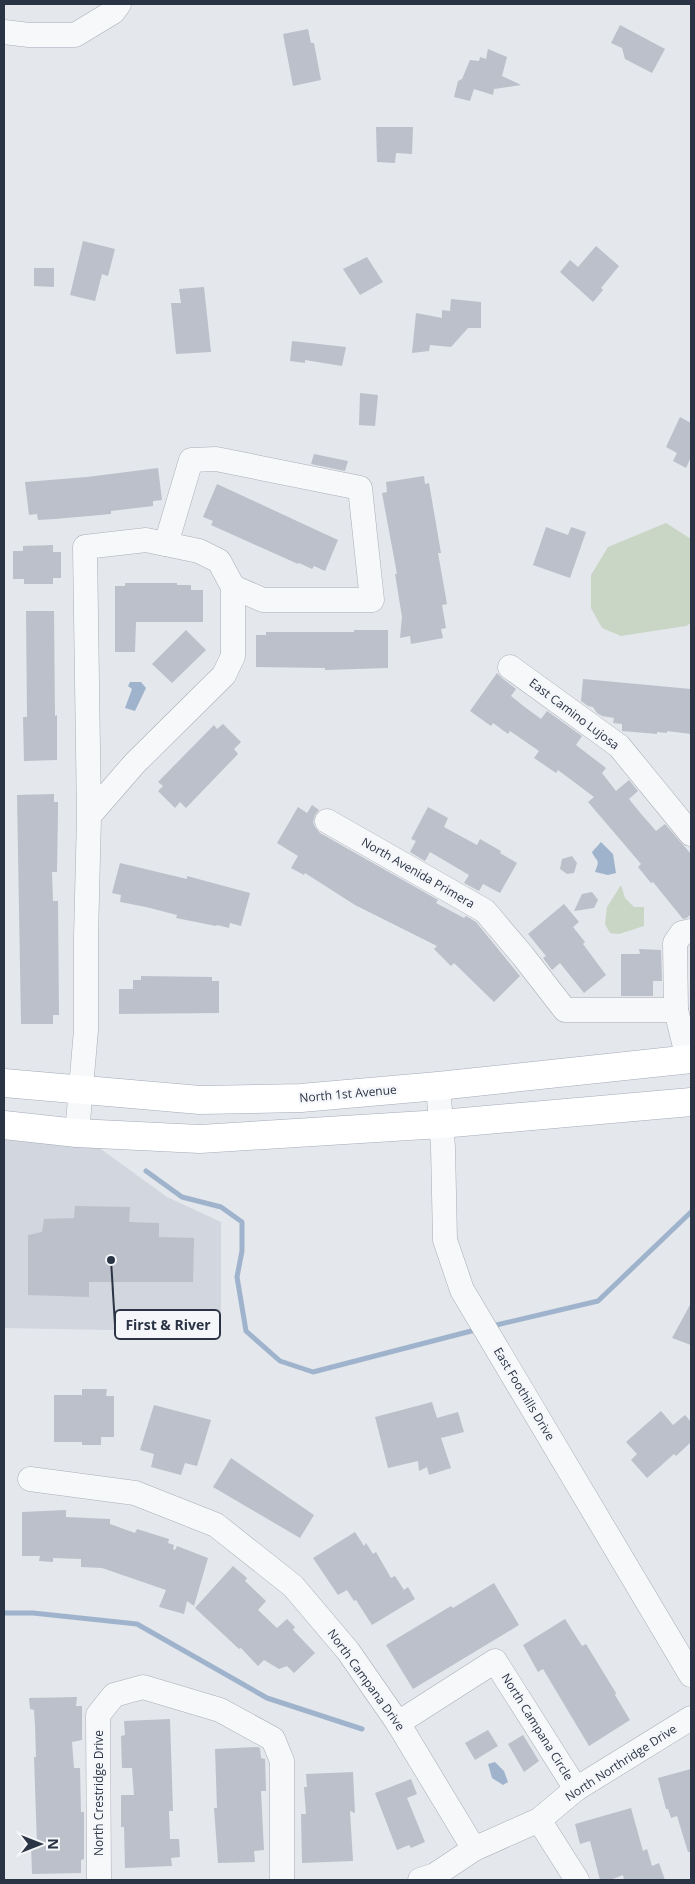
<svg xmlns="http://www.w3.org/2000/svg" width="695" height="1884" viewBox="0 0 695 1884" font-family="'Open Sans',sans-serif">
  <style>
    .built { fill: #d2d6de }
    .green { fill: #c9d6c5 }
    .water { fill: #9fb4cc }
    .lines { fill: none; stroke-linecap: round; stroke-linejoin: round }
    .stream { stroke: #9fb4cc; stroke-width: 5 }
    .building { fill: #bbc0ca }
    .minor-casing { stroke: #a9aeb7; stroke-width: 25 }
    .major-casing { stroke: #a3abb8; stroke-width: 29 }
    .minor { stroke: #f7f8fa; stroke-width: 24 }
    .major { stroke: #fff; stroke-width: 28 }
    .labels { text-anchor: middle; stroke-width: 4.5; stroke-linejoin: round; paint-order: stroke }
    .street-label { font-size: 12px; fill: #2b3445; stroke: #f4f6f9 }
    .leader { fill: none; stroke: #2b3445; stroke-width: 2 }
    .callout-dot { fill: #2b3445; stroke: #f4f6f9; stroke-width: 2 }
    .callout { fill: #f4f6f9; stroke: #2b3445; stroke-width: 2 }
    .callout-label { font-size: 14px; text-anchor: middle; font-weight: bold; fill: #2b3445 }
  </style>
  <rect width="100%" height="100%" fill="#e4e7ec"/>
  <path class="built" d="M4 1138 98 1147 167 1197 221 1222V1332L4 1328Z"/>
  <g class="green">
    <path d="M666 523 691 539V623L686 626 621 636 602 628 591 608V575L608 547Z"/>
    <path d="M621 885 625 898 634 907H644V926L619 934 610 933 605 924 607 907Z"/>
  </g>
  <g class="water">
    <path d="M130 682H141L146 688 135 711 125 708 132 689 128 686Z"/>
    <path d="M601 842 613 854 616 873 608 875 595 872C601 858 596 862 592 852Z"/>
    <path d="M495 1762 504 1771 508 1782 503 1785 492 1778 488 1764Z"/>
  </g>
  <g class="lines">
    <g class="stream">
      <path d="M146 1171 182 1197 221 1207 242 1222V1251L237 1277 246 1331 280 1361 313 1372 479 1329"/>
      <path d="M492 1326 598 1301 691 1212"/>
      <path d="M4 1613H33L137 1624 267 1698 362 1729"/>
    </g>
  </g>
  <g class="building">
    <path d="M620 25 665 49 652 73 625 59 622 48 611 43Z"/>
    <path d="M308 29 311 43H314L321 80 293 86 283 34Z"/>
    <path d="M488 49 507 57 502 76 521 85 494 89 493 95 474 89 470 101 454 97 458 81 462 79 470 60 479 61 480 57 486 59Z"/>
    <path d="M376 127H413L412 154 396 153 395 163 377 162Z"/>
    <path d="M83 241 115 249 108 276 102 274 95 301 70 295Z"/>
    <path d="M596 246 619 266 601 288 603 290 593 302 560 272 570 260 578 267Z"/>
    <path d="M367 257 383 282 360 295 343 269Z"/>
    <path d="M34 268H54V287L34 286Z"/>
    <path d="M204 287 211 352 176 354 171 303H181L179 289Z"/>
    <path d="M451 299 481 302V328H468L451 347 430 345 429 351 412 353 416 313 442 318V310L450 311Z"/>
    <path d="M292 341 346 347 342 366 305 360V363L290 361Z"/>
    <path d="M360 393 378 395 375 426 359 425Z"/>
    <path d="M680 417 691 423V457L686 468 673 461 677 453 666 447Z"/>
    <path d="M314 454 348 461 345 471 311 464Z"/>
    <path d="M158 468 162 500 153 501V506L111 511V514L55 519 38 520 37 514 29 515 25 482 87 477Z"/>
    <path d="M424 476 425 484 429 483 441 553H438L447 604 442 605 446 628 441 629 443 638 411 644 410 636 400 638 402 617 395 574H397L382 493 387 492 386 482Z"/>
    <path d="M217 484 338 540 325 571 314 566 312 569 299 563 298 564 211 525 213 521 203 517Z"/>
    <path d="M546 527 568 535 571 527 586 532 570 578 533 565Z"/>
    <path d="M53 545V552H61V578H53V584H24V579H13V551H23V546Z"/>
    <path d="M125 583H177V585H191V590H203V622H136L135 652H115V586H125Z"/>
    <path d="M26 611H54L55 716 57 715V760L24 761 23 717H27Z"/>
    <path d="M186 630 206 650 172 683 152 664Z"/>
    <path d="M354 630H388V668L325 670V668L256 667V635H266V632H354Z"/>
    <path d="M497 673 502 678 516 689 511 696 526 708 541 719 547 711 582 736 576 745 606 768 602 773 616 791 629 780 638 791 629 799 642 815 656 831 665 824 691 854V914L687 918 683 919 653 882 651 883 638 867 641 864 588 802 594 797 558 770 556 773 534 758 539 751 510 731 508 734 493 723 491 726 470 711Z"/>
    <path d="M583 679 691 689V734L667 731V733L657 732V734L622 731V724L613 723 614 718 602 716 597 713 593 707 588 706 581 701Z"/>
    <path d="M223 724 241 742 234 749 238 754 186 808 180 802 175 808 158 791 163 786 158 782 214 725 217 729Z"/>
    <path d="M54 794V802H58V812L57 872H52L53 901H58L59 1015H53V1024H21L17 795Z"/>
    <path d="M312 805 319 810 315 815 313 822 315 827 320 833 438 900 436 903 464 918 466 916 476 922 520 976 494 1002 454 963 451 966 434 949 437 946 355 905 305 873 304 875 291 868 298 856 277 843 298 807 307 813Z"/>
    <path d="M428 807 448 818 444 827 477 845 480 839 501 851 500 853 517 863 500 893 483 884 479 891 464 883 469 875 430 852 425 861 410 852 416 841 411 839Z"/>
    <path d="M572 856 577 863 574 873 567 874 560 869 562 859Z"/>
    <path d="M120 863 187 879V876L250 893 241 926 230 923 229 928 217 925 216 926 176 918 177 915 146 907 120 902 121 895 112 893Z"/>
    <path d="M592 892 598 900 594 908 574 911 582 894Z"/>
    <path d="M564 904 579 922 573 927 585 942 583 944 606 975 584 993 560 963 552 970 543 958 546 956 528 934Z"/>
    <path d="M639 949 661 950 662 981H653V996H621V954H640Z"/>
    <path d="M141 976 212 977V981H219V1013L119 1014V989H133V980H141Z"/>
    <path d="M75 1206 130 1207 129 1222 159 1223V1237L194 1238 193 1282H89V1297L28 1295V1235L42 1232 44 1219 74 1218Z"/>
    <path d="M691 1303V1345L672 1338Z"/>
    <path d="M82 1389H107L106 1396H114V1437H101V1445H82V1442H54V1395H82Z"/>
    <path d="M432 1402 437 1418 458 1412 464 1432 441 1438 451 1468 429 1475 427 1467 419 1471 418 1461 388 1468 375 1417Z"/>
    <path d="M154 1405 211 1420 197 1466 185 1463 181 1475 151 1467 154 1454 140 1450Z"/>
    <path d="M661 1411 673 1425 685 1415 691 1422V1442L676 1456 674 1454 647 1478 631 1460 637 1454 626 1442Z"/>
    <path d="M231 1458 314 1515 300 1538 213 1487Z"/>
    <path d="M66 1510V1517L110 1519V1524L135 1533 137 1529 169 1539 168 1543 174 1545 173 1549 175 1550 177 1546 208 1558 194 1606 187 1601 184 1614 159 1607 166 1590 102 1568 81 1567V1559L53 1558V1562L39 1561 40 1556H22V1512Z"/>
    <path d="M355 1532 364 1546 366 1543 373 1554 376 1552 391 1578 395 1576 404 1590 408 1587 415 1599 372 1625 356 1600 354 1601 347 1590 338 1595 313 1558Z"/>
    <path d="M233 1566 247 1578 245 1581 266 1601 258 1610 277 1628 287 1619 295 1627 293 1630 315 1653 294 1673 287 1666 279 1669 264 1660 258 1666 241 1648 239 1649 195 1608Z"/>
    <path d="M494 1583 519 1625 413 1689 386 1645 451 1606 453 1608Z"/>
    <path d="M565 1619 582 1646 586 1644 616 1693 615 1695 630 1720 589 1746 543 1669 538 1672 523 1645Z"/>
    <path d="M77 1697 76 1706H82V1740L72 1742 74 1768H80L81 1812H84V1859L81 1860V1873L32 1874 31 1845H37L34 1757H36L35 1726 34 1710 30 1709 29 1698Z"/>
    <path d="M170 1719 173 1811H169L170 1839H179L180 1857 171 1858 172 1866 125 1868 124 1827H121V1795H134L132 1768H122L121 1736 125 1735 124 1721Z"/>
    <path d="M488 1730 498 1746 475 1760 465 1743Z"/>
    <path d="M523 1735 539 1761 524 1772 508 1744Z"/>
    <path d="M258 1747 260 1748 261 1758 265 1759 266 1791H261L264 1850 254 1851 255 1862 218 1863 214 1808H217L215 1749Z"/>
    <path d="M691 1769V1852H688L677 1816 671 1818 668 1809H666L658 1778Z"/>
    <path d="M353 1772 355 1813 350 1811 353 1861 302 1863 301 1814H306L304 1787H307L306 1774Z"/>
    <path d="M411 1779 417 1794 407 1798 425 1842 411 1848 409 1845 397 1850 375 1793Z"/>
    <path d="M631 1808 643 1851 647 1849 652 1866 659 1863 665 1880H624L623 1875 610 1880H600L590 1841 580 1844 575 1824Z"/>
  </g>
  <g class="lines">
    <defs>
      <g id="minor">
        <path d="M4 32 29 35H75L113 12 119 4"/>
        <path d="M166 544 191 460 216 459 360 488 372 600H263L233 587"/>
        <path d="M510 667 619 746 691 834"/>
        <path d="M327 821 485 911 523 956 565 1010H676"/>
        <path d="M688 1059 676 1010 675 943 682 933 691 931"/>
        <path d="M438 1086 443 1147 445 1240 462 1290 691 1675"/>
        <path d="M77 1133 86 1030V937L89 816 85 547 146 540 199 551 219 561 233 587V656L224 675 135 763 89 816"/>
        <path d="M30 1479 135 1493 216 1525 293 1586 348 1651 398 1723 474 1849"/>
        <path d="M398 1723 495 1661 576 1789"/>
        <path d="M539 1820 577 1880"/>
        <path d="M99 1880 98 1715 114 1695 143 1687 220 1710 273 1739 282 1761V1880"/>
        <path d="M420 1880 435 1875 474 1849 539 1820 576 1789 691 1718"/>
      </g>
      <g id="major">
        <path d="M4 1083 200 1100 301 1098 438 1086 691 1059"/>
        <path d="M4 1125 77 1133 200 1139 441 1124 691 1102"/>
      </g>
    </defs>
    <use href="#minor" class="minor-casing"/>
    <use href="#major" class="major-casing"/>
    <use href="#minor" class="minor"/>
    <use href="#major" class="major"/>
  </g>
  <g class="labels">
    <g class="street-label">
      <text transform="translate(574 714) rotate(37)" y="4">East Camino Lujosa</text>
      <text transform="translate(418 873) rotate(30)" y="4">North Avenida Primera</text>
      <text transform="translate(348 1094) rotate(-5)" y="4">North 1st Avenue</text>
      <text transform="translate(524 1394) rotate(59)" y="4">East Foothills Drive</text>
      <text transform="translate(366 1680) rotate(54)" y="4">North Campana Drive</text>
      <text transform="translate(537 1727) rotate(58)" y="4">North Campana Circle</text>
      <text transform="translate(621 1763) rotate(-33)" y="4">North Northridge Drive</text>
      <text transform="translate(99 1793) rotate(-90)" y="4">North Crestridge Drive</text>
    </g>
  </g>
  <path class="leader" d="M111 1260L115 1325"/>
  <circle class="callout-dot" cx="111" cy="1260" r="5"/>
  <rect class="callout" x="115" y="1310" width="105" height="29" rx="5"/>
  <g class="callout-label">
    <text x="168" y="1330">First &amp; River</text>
  </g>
  <rect width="695" height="1884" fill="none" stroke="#2b3445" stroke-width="10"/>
  <g transform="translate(40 1844) rotate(90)" stroke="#f4f6f9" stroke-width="4" paint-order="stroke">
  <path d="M0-4L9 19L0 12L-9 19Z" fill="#2b3445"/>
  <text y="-8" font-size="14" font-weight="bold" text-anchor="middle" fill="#2b3445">N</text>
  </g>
</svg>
